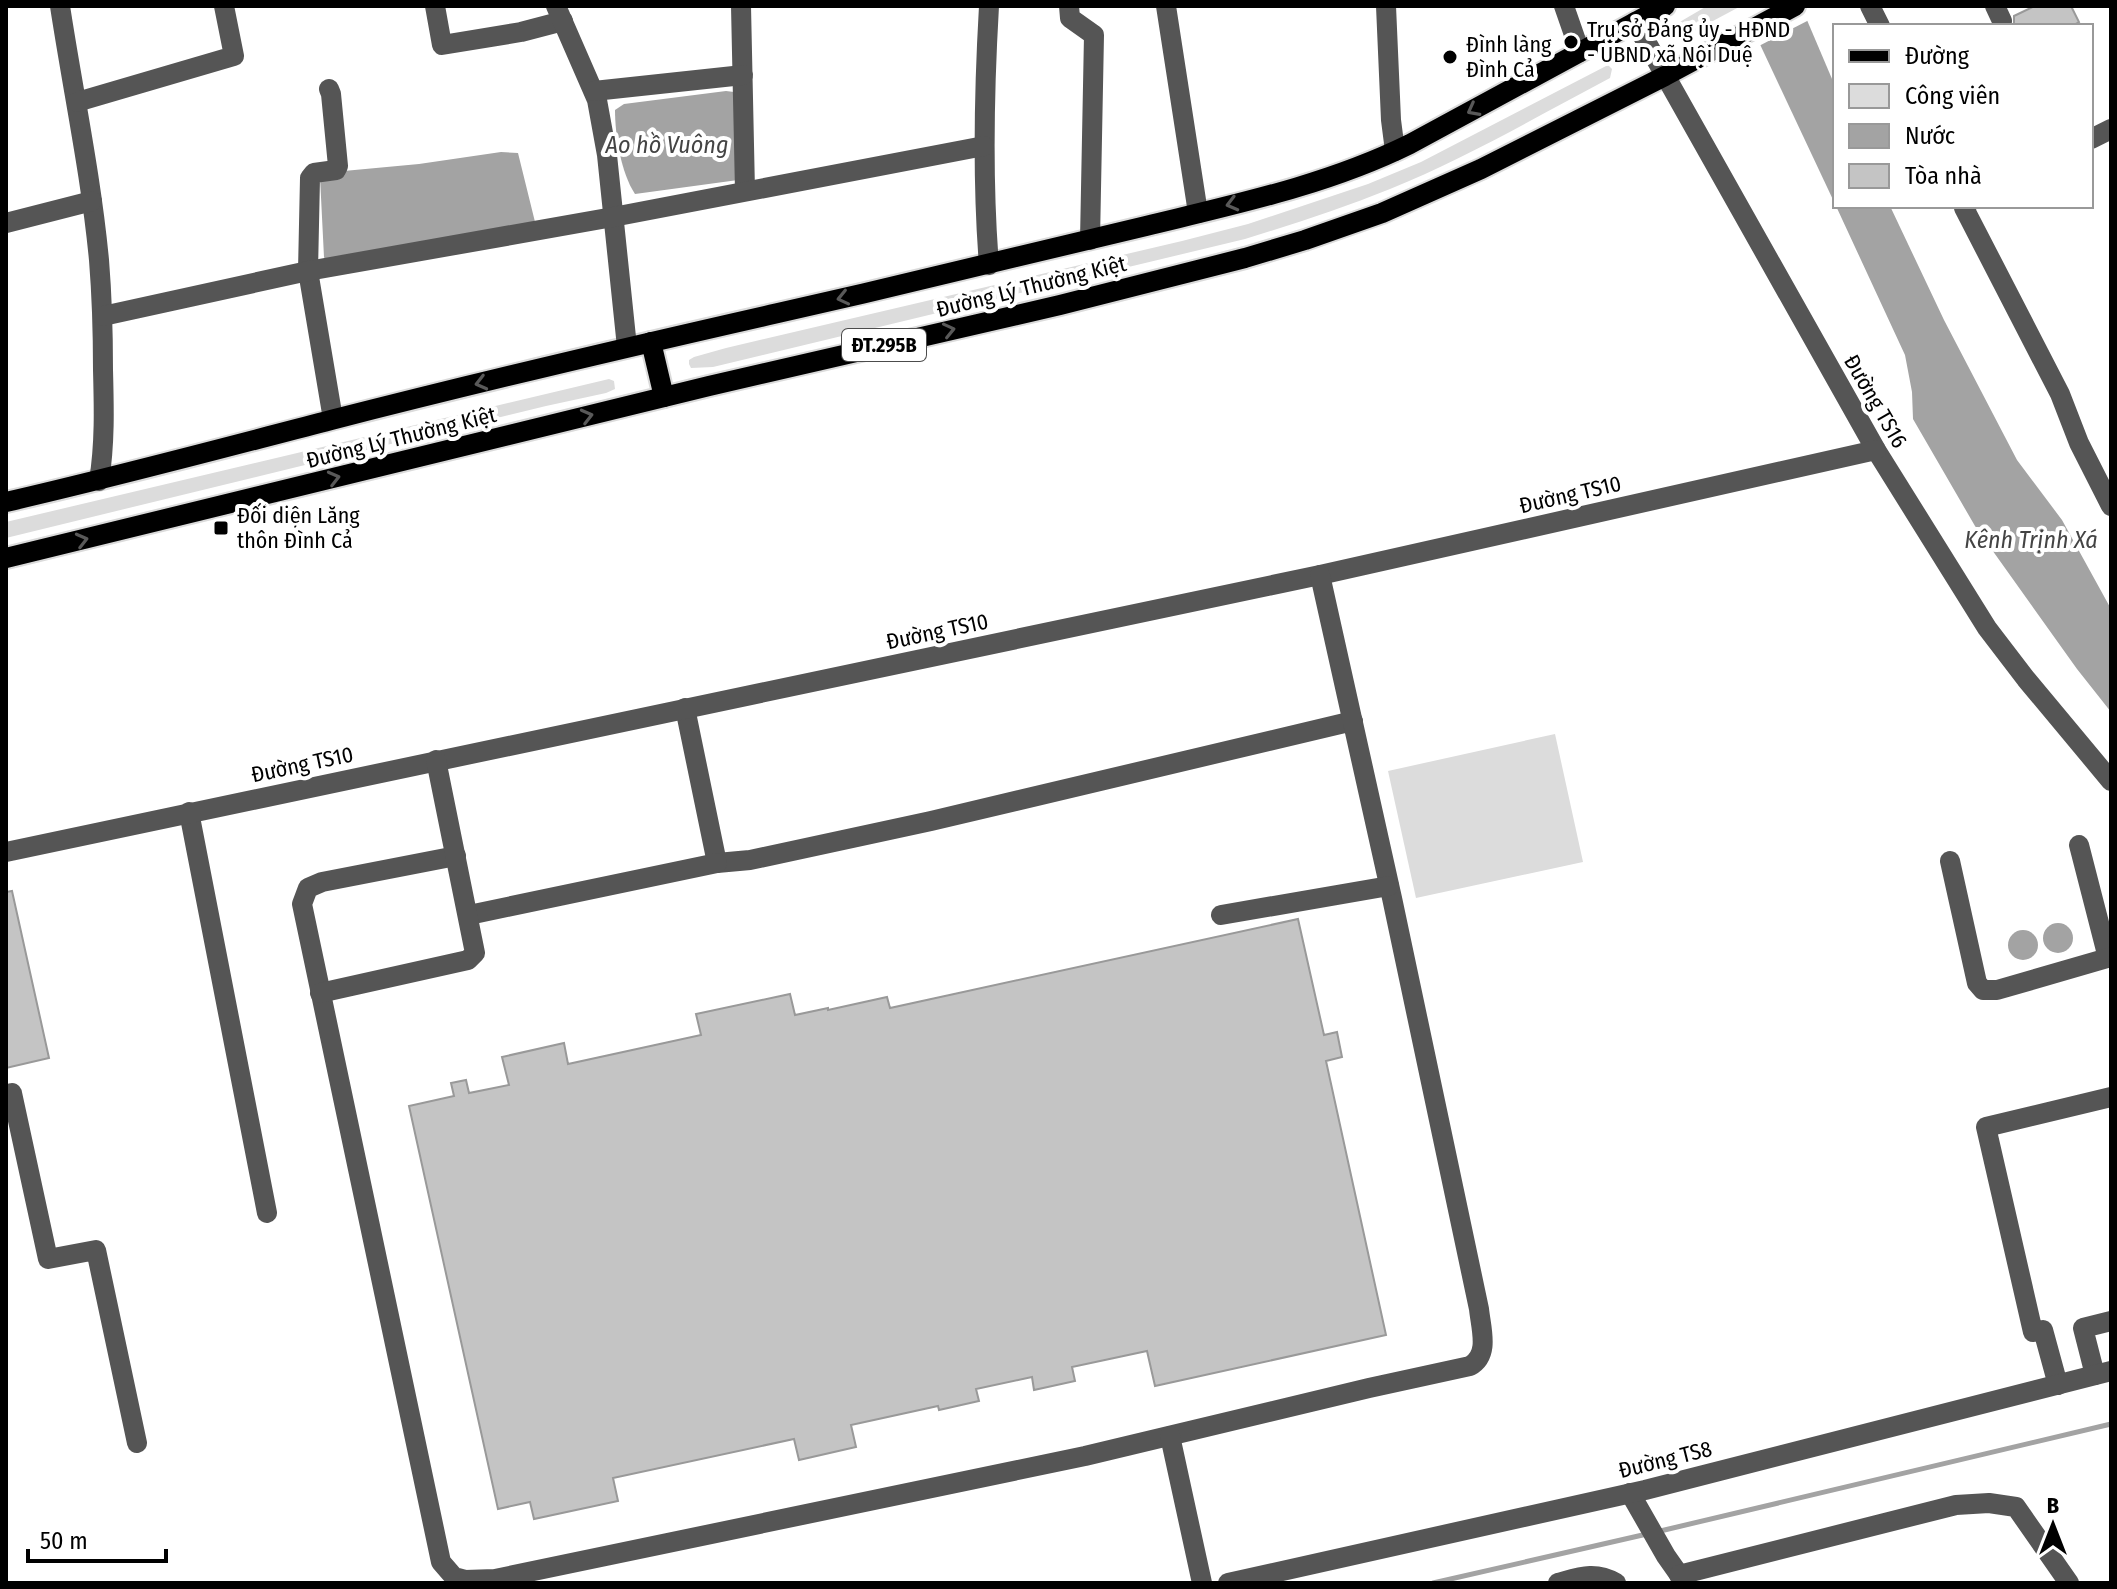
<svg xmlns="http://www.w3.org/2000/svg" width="2117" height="1589" viewBox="0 0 2117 1589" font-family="'Fira Sans Condensed',sans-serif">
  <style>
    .green { fill: #dcdcdc }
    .water { fill: #a3a3a3 }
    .pier { fill: #fff }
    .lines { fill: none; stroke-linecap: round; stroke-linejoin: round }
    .stream { stroke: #a3a3a3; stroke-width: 5 }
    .building { fill: #c4c4c4; stroke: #999; stroke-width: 2 }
    .major-casing { stroke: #dbdbdb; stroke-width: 24 }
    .minor { stroke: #555; stroke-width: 20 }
    .major { stroke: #000; stroke-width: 20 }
    .oneway { stroke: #595959 }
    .poi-dot { fill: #000; stroke: #fff; stroke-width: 3 }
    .labels { text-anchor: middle; stroke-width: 8; stroke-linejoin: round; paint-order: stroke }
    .shield { fill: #fff; stroke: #4c4c4c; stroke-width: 2 }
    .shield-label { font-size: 20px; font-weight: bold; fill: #000 }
    .poi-label { font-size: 22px; fill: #000; stroke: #fff; text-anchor: start }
    .street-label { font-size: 22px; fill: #000; stroke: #fff }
    .water-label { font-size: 24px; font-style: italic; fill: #444; stroke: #fff }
  </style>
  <rect width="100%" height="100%" fill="#fff"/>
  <g class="green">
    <path d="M1707 6H1741L1681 38 1673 40 1670 32 1678 23Z"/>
    <path d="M1608 65 1612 69 1610 78C1538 116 1466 158 1390 189 1343 208 1294 224 1245 239L713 367 691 368 689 364V360L694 357 726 348 1182 241 1248 224 1368 184 1421 162Z"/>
    <path d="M609 379 614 381 615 389 606 393 546 406 6 538V522Z"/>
    <path d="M1555 734 1583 862 1416 898 1388 771Z"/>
  </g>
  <g class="water">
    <path d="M1742 6H1801L1835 86V204Z"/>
    <path d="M726 91 734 92 738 180 635 194C621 173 615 135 615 110L624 104Z"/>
    <path d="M501 152 518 153 536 226 329 269 324 257 320 177 333 172 419 164Z"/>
    <path d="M1836 206H1890L1944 320 2017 460 2062 520 2111 609V712L2077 669 1975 526 1913 419 1912 392 1905 355Z"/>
    <circle cx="2058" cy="938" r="15"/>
    <circle cx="2023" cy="945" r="15"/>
  </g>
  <path class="pier" d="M1738 6H1805L1811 19 1757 47Z"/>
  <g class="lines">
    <g class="stream">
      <path d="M1656 1532 2111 1424"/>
      <path d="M1433 1583 1647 1534"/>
    </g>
  </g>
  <g class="building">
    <path d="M2035 6H2071L2079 22 2072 26H2014V16Z"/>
    <path d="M12 891 49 1058 6 1068V892Z"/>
    <path d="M1298 919 1324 1035 1337 1032 1342 1057 1326 1061 1386 1335 1155 1386 1147 1351 1072 1367 1075 1381 1034 1390 1032 1377 976 1389 979 1401 939 1410 938 1406 851 1425 856 1447 799 1460 794 1439 613 1478 618 1501 534 1519 530 1502 498 1509 409 1106 454 1096 451 1083 466 1080 469 1093 509 1085 502 1057 564 1043 568 1064 701 1035 696 1014 790 994 795 1015 828 1008V1010L887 997 890 1008Z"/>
  </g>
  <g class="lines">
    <defs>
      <g id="major">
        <path d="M651 342 664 397"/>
        <path d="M6 502C115 477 223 448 331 420 479 382 628 347 778 313 901 285 1024 256 1146 226 1236 204 1327 185 1410 144L1665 6"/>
        <path d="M6 558 709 386 1060 305 1245 258 1305 240 1382 213 1481 169 1665 76 1795 6"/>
      </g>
    </defs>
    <use href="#major" class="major-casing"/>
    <g class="minor">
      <path d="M60 6C73 91 91 175 99 260 102 297 103 334 103 370 104 407 105 444 99 481"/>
      <path d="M435 6 442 45 521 32 563 21"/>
      <path d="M556 6 597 100 607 155 627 347"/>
      <path d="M741 6 745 191"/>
      <path d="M989 6C984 92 982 178 989 265"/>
      <path d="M1069 6 1070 18 1094 35 1090 240"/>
      <path d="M1166 6 1198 213"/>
      <path d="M1386 6 1391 120 1395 151"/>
      <path d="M1564 6 1580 52"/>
      <path d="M1870 6 1880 26"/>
      <path d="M1995 6 2002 21"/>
      <path d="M1635 22 1876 450 1987 628 2026 679 2111 781"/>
      <path d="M329 89 331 94 338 166 336 170 314 173 310 178 308 271 333 419"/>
      <path d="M594 91 743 75"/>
      <path d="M77 102 234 56 224 6"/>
      <path d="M2091 139 2111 129"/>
      <path d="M1967 206 1964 208 2060 394 2079 443 2111 506"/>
      <path d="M6 223 92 201"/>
      <path d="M103 316 308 271 613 217 984 146"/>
      <path d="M685 708 717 863 750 860 931 821 1353 721"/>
      <path d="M189 812 267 1213"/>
      <path d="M2079 845 2108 958"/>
      <path d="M6 852 1320 575 1876 450"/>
      <path d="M456 856 322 882 308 888 302 904 441 1562 454 1577 465 1580 495 1579 1085 1456 1369 1388 1470 1366C1490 1355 1481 1329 1479 1309L1392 898 1320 575"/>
      <path d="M1950 861 1977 983 1983 990H1997L2111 957"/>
      <path d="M469 915 717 863"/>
      <path d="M1221 915 1389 886"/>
      <path d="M320 993 468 960 475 953 436 760"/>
      <path d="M6 1095 12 1093 48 1259 96 1250 137 1443"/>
      <path d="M2095 1375 2083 1328 2111 1321"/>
      <path d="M2058 1385 2043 1330 2033 1332 1986 1127 2111 1097"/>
      <path d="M1170 1436 1202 1583"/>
      <path d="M1630 1493 1666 1556 1685 1583"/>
      <path d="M1679 1575 1956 1505 1989 1503 2016 1507 2069 1583"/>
      <path d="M1228 1583 1645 1490 2111 1371"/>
      <path d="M1558 1583C1580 1577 1595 1571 1616 1583"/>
    </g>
    <use href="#major" class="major"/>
  </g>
  <defs><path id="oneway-chevron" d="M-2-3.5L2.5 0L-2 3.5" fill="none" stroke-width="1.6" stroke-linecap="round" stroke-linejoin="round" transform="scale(2)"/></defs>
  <g class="oneway">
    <use href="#oneway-chevron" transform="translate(1473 110) rotate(152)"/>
    <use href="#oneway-chevron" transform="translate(1232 204) rotate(165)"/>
    <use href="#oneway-chevron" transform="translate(843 298) rotate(167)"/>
    <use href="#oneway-chevron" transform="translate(949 330) rotate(-13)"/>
    <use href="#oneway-chevron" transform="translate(481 383) rotate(166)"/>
    <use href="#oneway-chevron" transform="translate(587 416) rotate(-14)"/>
    <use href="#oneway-chevron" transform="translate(334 478) rotate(-14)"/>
    <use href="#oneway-chevron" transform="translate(82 540) rotate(-14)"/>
  </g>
  <g class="poi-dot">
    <circle cx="1571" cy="42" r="8"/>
    <circle cx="1450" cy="57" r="8"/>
    <rect x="213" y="520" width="16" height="16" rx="4"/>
  </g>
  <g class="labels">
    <rect class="shield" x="842" y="329" width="84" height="32" rx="6"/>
    <g class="shield-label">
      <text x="884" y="352">ĐT.295B</text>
    </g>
    <g class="poi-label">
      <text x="1587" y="37">Trụ sở Đảng ủy - HĐND<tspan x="1587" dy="25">- UBND xã Nội Duệ</tspan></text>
      <text x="1466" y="52">Đình làng<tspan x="1466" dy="25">Đình Cả</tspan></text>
      <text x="237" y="523">Đối diện Lăng<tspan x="237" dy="25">thôn Đình Cả</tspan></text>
    </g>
    <g class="street-label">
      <text transform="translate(1031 286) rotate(-14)" y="8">Đường Lý Thường Kiệt</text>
      <text transform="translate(1876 401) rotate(60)" y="8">Đường TS16</text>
      <text transform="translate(401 437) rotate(-14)" y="8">Đường Lý Thường Kiệt</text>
      <text transform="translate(1570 494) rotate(-13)" y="8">Đường TS10</text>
      <text transform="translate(937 631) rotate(-12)" y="8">Đường TS10</text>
      <text transform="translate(302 764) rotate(-12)" y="8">Đường TS10</text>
      <text transform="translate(1665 1459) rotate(-14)" y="8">Đường TS8</text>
    </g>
    <g class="water-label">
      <text x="667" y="153">Ao hồ Vuông</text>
      <text x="2031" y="548">Kênh Trịnh Xá</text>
    </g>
  </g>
  <rect width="2117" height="1589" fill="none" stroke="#000000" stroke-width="16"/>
  <rect x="1833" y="24" width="260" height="184" fill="#ffffff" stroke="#999999" stroke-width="2"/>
  <rect x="1849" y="50" width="40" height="12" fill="#000000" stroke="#999999" stroke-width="2"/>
  <text x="1905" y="64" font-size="24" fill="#000000">Đường</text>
  <rect x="1849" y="84" width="40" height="24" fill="#dcdcdc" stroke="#999999" stroke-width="2"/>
  <text x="1905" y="104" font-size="24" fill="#000000">Công viên</text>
  <rect x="1849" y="124" width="40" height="24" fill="#a3a3a3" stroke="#999999" stroke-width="2"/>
  <text x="1905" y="144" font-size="24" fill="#000000">Nước</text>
  <rect x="1849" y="164" width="40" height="24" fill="#c4c4c4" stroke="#999999" stroke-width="2"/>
  <text x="1905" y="184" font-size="24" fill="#000000">Tòa nhà</text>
  <g transform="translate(2053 1525)" stroke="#ffffff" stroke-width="6" paint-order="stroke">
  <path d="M0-6L14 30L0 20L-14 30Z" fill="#000000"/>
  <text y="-12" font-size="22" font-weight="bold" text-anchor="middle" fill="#000000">B</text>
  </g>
  <path d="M28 1549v12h138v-12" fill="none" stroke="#000000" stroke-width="4"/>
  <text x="40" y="1549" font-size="24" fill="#000000" stroke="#ffffff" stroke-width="6" paint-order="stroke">50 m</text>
</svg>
